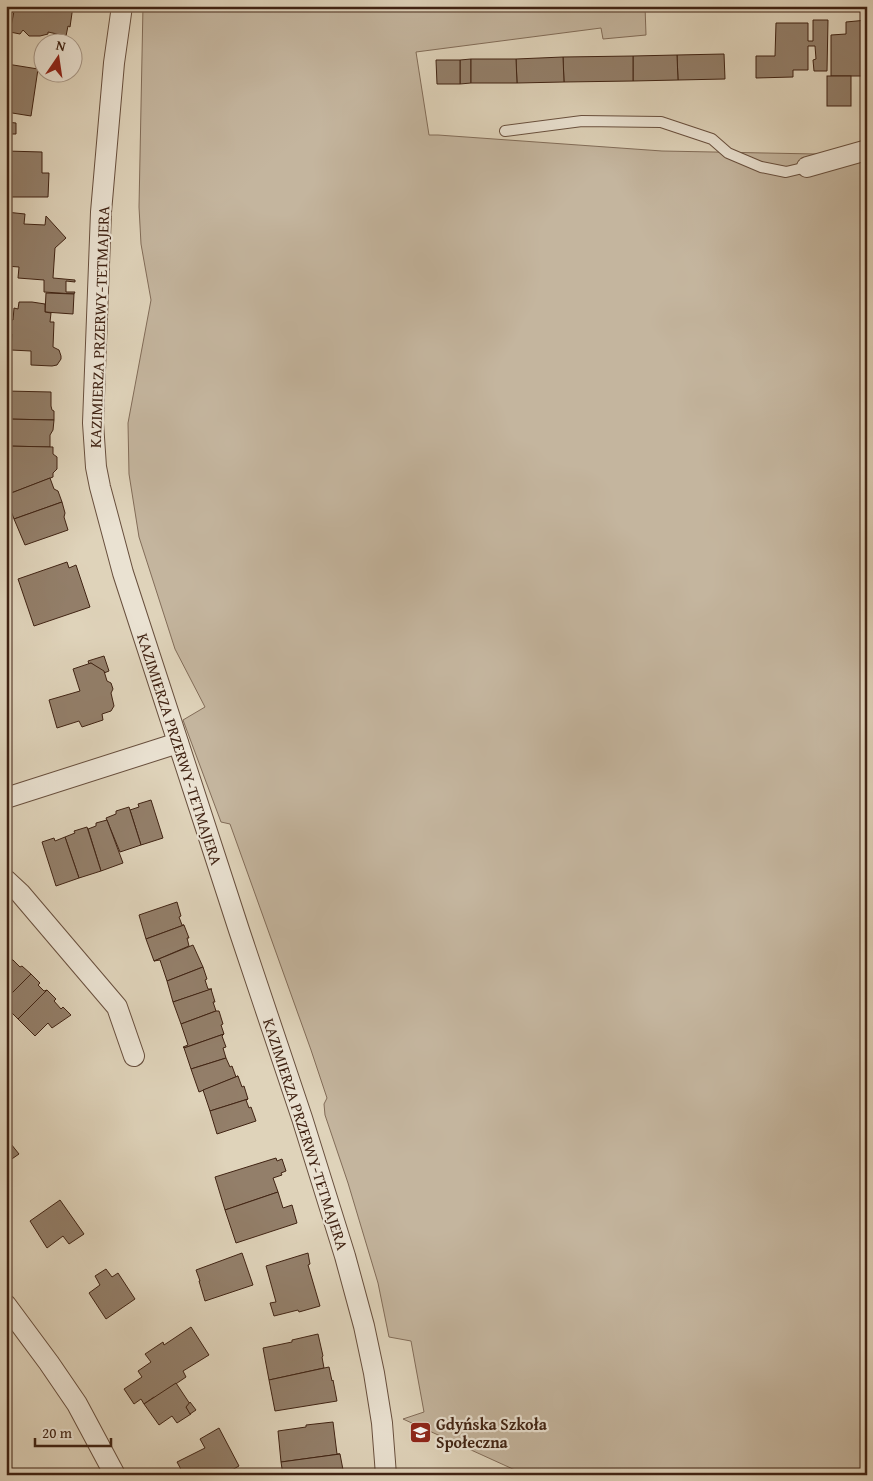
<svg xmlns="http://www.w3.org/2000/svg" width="873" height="1481" viewBox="0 0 873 1481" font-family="'Gentium Book Plus',serif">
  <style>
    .green { fill: #c4b59e; stroke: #826c58 }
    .building { fill: #937f6a; stroke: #402313 }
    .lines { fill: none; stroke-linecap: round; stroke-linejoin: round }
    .service-casing { stroke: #684f3d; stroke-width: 12 }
    .minor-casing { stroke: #684f3d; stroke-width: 22 }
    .service { stroke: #eae2d2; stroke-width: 10 }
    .minor { stroke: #eae2d2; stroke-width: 20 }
    .labels { text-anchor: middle; stroke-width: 4.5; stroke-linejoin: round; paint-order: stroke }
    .street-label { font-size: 16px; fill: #402313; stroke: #eae2d2 }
    .poi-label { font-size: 16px; font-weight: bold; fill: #402313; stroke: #eae2d2; text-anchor: start }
  </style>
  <rect width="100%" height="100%" fill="#dfd3ba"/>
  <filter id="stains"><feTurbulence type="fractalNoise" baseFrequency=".004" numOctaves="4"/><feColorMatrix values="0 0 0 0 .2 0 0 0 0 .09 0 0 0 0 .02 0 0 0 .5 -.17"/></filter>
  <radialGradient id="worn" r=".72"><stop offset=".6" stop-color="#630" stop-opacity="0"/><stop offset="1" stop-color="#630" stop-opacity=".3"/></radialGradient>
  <path class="green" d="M143 6H645L646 35 603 39 601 28 416 52 429 135H438L662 151 867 155V1475H526L403 1419 424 1412 411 1341 389 1337 378 1283 348 1183 325 1115 324 1104 327 1098 311 1050 230 824 221 822 183 720 205 707 175 649 139 537 129 474 128 423 151 300 141 244 139 207Z"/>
  <g class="building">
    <path d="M15 6H73L70 27 68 26 66 36 48 32V34L40 36H29L23 30 20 34 10 32Z"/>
    <path d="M813 20H828L827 71H814L813 60 816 59 815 46H808V70H793V77L756 78V56H775L776 23H808V41H813Z"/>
    <path d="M867 20V76H831V35L846 34V22Z"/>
    <path d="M724 54 725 79 678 80 677 55Z"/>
    <path d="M677 55 678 80 633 81V56Z"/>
    <path d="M633 56V81L564 82 563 57Z"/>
    <path d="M563 57 564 82 517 83 516 59Z"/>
    <path d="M471 59V83L460 84V60Z"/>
    <path d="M471 59H516L517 83H471Z"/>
    <path d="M436 60H460V84H437Z"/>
    <path d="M7 64 38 69 31 116 6 112Z"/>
    <rect x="827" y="76" width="24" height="30"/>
    <path d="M6 122 16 123V134H6Z"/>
    <path d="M6 151 42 152V173H49L48 197H9L10 175H6Z"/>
    <path d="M6 212 25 214 24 224 45 225 46 216 66 238 55 248 53 278 75 280V282L66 281V292H75L74 294 44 292V280L18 278 19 267 6 266Z"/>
    <path d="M46 293 74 294 73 314 45 312Z"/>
    <path d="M19 302H32L45 304V312L51 313 50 322H54L53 347 59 350 61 356V359L57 365 52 366 31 365V351L11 350 12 334H6V320H13L14 308 18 309Z"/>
    <path d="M6 391 51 392V406L52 410 54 411V420L6 419Z"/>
    <path d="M6 419 54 420 53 430 50 435V447L6 446Z"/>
    <path d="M6 446 53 447V454L57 457V469L53 473V477L6 495Z"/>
    <path d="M50 478 54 489 58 491 62 502 14 519 6 498V495Z"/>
    <path d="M62 502 65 513 64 517 68 530 25 545 14 519Z"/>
    <path d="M67 562 69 568 76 565 90 607 34 626 18 579Z"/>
    <path d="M104 656 109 671 104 673 91 663 89 664 88 661Z"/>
    <path d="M91 663 104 671 107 681 111 683 113 689 111 693 114 706 111 711 102 714 103 720 82 727 79 721 57 728 49 700 80 691 73 669Z"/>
    <path d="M151 800 163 838 141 845 130 810 139 807 138 804Z"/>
    <path d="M129 807 141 845 120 852 106 818 116 814V811Z"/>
    <path d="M107 820 123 863 101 871 88 829 96 826V823Z"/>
    <path d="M87 827 101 871 79 878 65 837 75 833 74 831Z"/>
    <path d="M65 837 79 878 56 886 42 842 54 838 55 841Z"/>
    <path d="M177 902 181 916 179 917 182 925H184L146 939 139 915Z"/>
    <path d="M184 925 189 938H187L189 946 154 961 146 939Z"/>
    <path d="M193 945 203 967 167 981 160 960 154 961Z"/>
    <path d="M6 953 13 960 6 966Z"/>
    <path d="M13 960 20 967 22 966 31 974 6 999V966Z"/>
    <path d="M203 967 207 979 205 980 208 989H212L173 1002 167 981Z"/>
    <path d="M31 974 40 983 38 985 44 991 47 990 18 1019 6 1007V999Z"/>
    <path d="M211 989 215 1002H213L216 1011 181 1024 173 1002Z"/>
    <path d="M47 990 56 999 54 1001 61 1009 63 1007 71 1015 52 1028 48 1023 35 1036 18 1019Z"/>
    <path d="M216 1011H219L223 1024 221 1025 224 1034 184 1048 183 1047 188 1045 181 1024Z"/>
    <path d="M224 1034 222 1036 226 1047 223 1048 226 1058 191 1069 184 1048Z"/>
    <path d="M226 1058 230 1067 232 1066 236 1077 238 1076 199 1092 191 1069Z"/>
    <path d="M238 1076 242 1087 244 1086 248 1099 210 1111 203 1090Z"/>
    <path d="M248 1099 246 1100 249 1108 251 1107 256 1121 217 1134 210 1111Z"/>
    <path d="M6 1137 11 1144 6 1147Z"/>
    <path d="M11 1144 19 1154 6 1163V1147Z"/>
    <path d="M276 1158 277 1161 282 1159 286 1171 281 1173 282 1175 273 1178 278 1192 225 1210 215 1177Z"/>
    <path d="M278 1192 283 1208 292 1205 297 1223 236 1243 225 1210Z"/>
    <path d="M60 1200 84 1234 69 1244 63 1236 47 1248 30 1221Z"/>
    <path d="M242 1253 253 1285 205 1301 199 1281H200L196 1270Z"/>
    <path d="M308 1253 310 1264 308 1265 320 1306 299 1312 298 1310 274 1316 270 1303 276 1302 266 1266Z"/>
    <path d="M106 1269 112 1277 118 1273 135 1299 106 1319 89 1293 100 1285 95 1276Z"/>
    <path d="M191 1327 209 1355 183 1371 186 1377 155 1398 154 1397 144 1404 141 1399 134 1404 124 1389 142 1377 138 1371 151 1362 145 1354 163 1342 164 1345Z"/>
    <path d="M318 1334 323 1356 322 1357 324 1368 269 1380 263 1348 292 1342V1340Z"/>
    <path d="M329 1367 332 1381 333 1380 337 1401 275 1411 269 1380Z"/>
    <path d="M176 1383 190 1404 186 1407 191 1414 177 1423 172 1416 159 1425 144 1404Z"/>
    <path d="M190 1402 196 1410 190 1414 186 1407Z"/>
    <path d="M333 1422 337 1454H340L281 1462 278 1431 306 1427V1425Z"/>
    <path d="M219 1428 239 1466 232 1470 234 1475H184L177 1462 205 1448 200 1439Z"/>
    <path d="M340 1454 344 1475H283L281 1462Z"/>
  </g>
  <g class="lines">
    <defs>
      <path id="service" d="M505 131 582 121 661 122 712 139 728 153 761 167 786 172 807 167"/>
      <g id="minor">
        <path d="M122 6 114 63 101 212 93 423 96 467 100 487 123 573 239 930 302 1118 345 1256 364 1326 374 1373 382 1423 386 1475"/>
        <path d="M807 167 867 150"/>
        <path d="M6 798 178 743"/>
        <path d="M6 880 20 893 117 1007 134 1056"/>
        <path d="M6 1305 49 1363 77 1404 115 1475"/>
      </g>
    </defs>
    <use href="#service" class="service-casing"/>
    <use href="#minor" class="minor-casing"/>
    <use href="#service" class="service"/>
    <use href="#minor" class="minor"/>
  </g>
  <defs>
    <symbol id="school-square" viewBox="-11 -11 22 22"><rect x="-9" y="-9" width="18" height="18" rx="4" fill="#8f2418" stroke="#eae2d2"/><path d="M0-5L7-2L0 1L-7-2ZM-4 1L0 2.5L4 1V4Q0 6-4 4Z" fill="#fff"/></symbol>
  </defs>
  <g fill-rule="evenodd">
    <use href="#school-square" x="408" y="1420" width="25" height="25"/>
  </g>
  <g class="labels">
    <g class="street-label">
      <text transform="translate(99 327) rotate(-88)" y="6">KAZIMIERZA PRZERWY-TETMAJERA</text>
      <text transform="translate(180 749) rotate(72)" y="6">KAZIMIERZA PRZERWY-TETMAJERA</text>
      <text transform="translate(306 1134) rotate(72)" y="6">KAZIMIERZA PRZERWY-TETMAJERA</text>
    </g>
    <g class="poi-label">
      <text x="436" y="1430">Gdyńska Szkoła<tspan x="436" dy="18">Społeczna</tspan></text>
    </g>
  </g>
  <rect width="873" height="1481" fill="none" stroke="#dfd3ba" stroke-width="25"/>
  <rect x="8" y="8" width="858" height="1466" fill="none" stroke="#402313" stroke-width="2.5"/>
  <rect x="12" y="12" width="848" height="1456" fill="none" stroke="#402313"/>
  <g transform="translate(58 58) rotate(13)"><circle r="24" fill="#eae2d2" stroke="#a69686"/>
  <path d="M0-4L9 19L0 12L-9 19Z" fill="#8f2418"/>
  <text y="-8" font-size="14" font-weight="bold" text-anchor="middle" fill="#402313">N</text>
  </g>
  <path d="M35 1438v8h76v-8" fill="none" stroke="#402313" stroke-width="2.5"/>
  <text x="42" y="1438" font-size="15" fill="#402313" stroke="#eae2d2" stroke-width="4" paint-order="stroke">20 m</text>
  <rect width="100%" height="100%" filter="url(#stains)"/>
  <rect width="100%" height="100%" fill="url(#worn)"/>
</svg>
